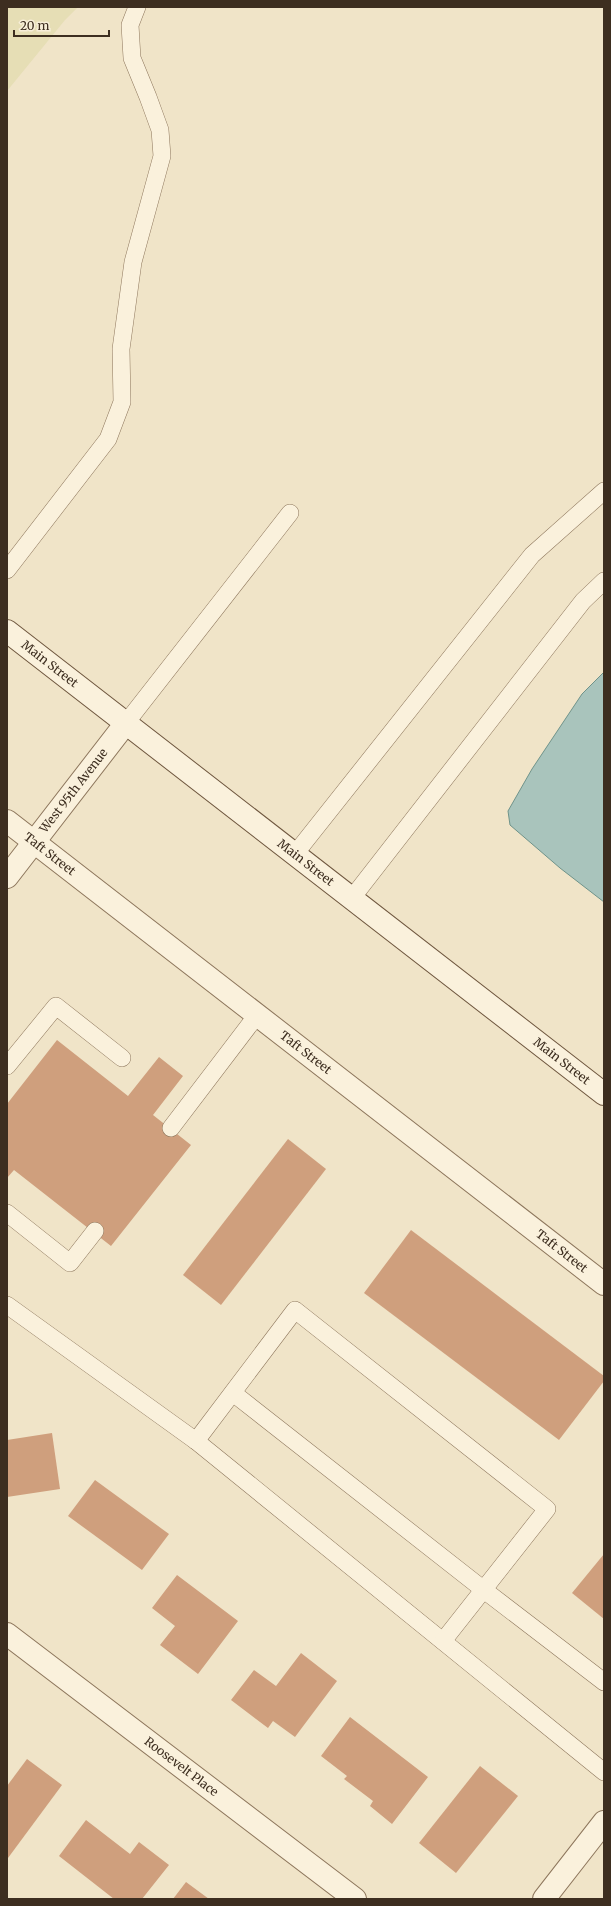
<svg xmlns="http://www.w3.org/2000/svg" width="611" height="1906" viewBox="0 0 611 1906" font-family="Merriweather,serif">
  <style>
    .farmland { fill: #e6deb5 }
    .water { fill: #a9c4bc; stroke: #6f938a }
    .building { fill: #cf9f7d }
    .lines { fill: none; stroke-linecap: round; stroke-linejoin: round }
    .lane-casing { stroke: #8d765c; stroke-width: 18 }
    .street-casing { stroke: #8d765c; stroke-width: 24 }
    .secondary-casing { stroke: #6f573f; stroke-width: 24 }
    .lane { stroke: #faf1dc; stroke-width: 17 }
    .street { stroke: #faf1dc; stroke-width: 22 }
    .secondary { stroke: #faf1dc; stroke-width: 22 }
    .labels { text-anchor: middle; stroke-width: 4; stroke-linejoin: round; paint-order: stroke }
    .street-label { font-size: 12px; fill: #3d2e20; stroke: #f7eed8 }
  </style>
  <rect width="100%" height="100%" fill="#f0e4c8"/>
  <path class="farmland" d="M7 7H78L65 20 7 91Z"/>
  <path class="water" d="M604 672V902L560 868 510 825 508 811 532 769 582 694Z"/>
  <g class="building">
    <path d="M57 1040 128 1096 159 1057 183 1076 153 1115 191 1145 111 1246 14 1170 7 1178V1104Z"/>
    <path d="M288 1139 326 1169 221 1305 183 1275Z"/>
    <path d="M411 1230 604 1376V1381L559 1440 364 1293Z"/>
    <path d="M52 1433 60 1489 7 1497V1440Z"/>
    <path d="M95 1480 169 1534 142 1570 68 1516Z"/>
    <path d="M604 1554V1619L572 1593Z"/>
    <path d="M177 1575 238 1621 198 1674 160 1645 175 1626 152 1608Z"/>
    <path d="M301 1653 337 1681 295 1737 273 1721 268 1728 231 1700 254 1670 276 1686Z"/>
    <path d="M350 1717 428 1777 392 1824 370 1806 373 1801 344 1779 347 1776 321 1756Z"/>
    <path d="M27 1759 62 1785 8 1858 7 1857V1786Z"/>
    <path d="M480 1766 518 1796 456 1873 419 1843Z"/>
    <path d="M86 1820 130 1854 139 1842 169 1865 142 1899H114L59 1856Z"/>
    <path d="M186 1882 209 1899H173Z"/>
  </g>
  <g class="lines">
    <defs>
      <g id="lane">
        <path d="M7 570 108 439 122 402 121 349 133 262 162 156 160 130 148 97 132 58 130 25 137 7"/>
        <path d="M126 723 290 513"/>
        <path d="M295 854 532 555 604 491"/>
        <path d="M352 898 583 601 604 581"/>
        <path d="M7 1066 56 1006 122 1058"/>
        <path d="M171 1128 257 1015"/>
        <path d="M7 1213 70 1263 95 1231"/>
        <path d="M7 1305 196 1441 604 1772"/>
        <path d="M233 1393 484 1590 604 1682"/>
        <path d="M196 1441 295 1310 547 1509 443 1641"/>
      </g>
      <g id="street">
        <path id="s1" d="M7 821 604 1284"/>
        <path id="s2" d="M7 877 126 723"/>
        <path id="s3" d="M7 1634 355 1899"/>
        <path d="M544 1899 604 1822"/>
      </g>
      <g id="secondary">
        <path id="s4" d="M7 631 604 1094"/>
      </g>
    </defs>
    <use href="#lane" class="lane-casing"/>
    <use href="#street" class="street-casing"/>
    <use href="#secondary" class="secondary-casing"/>
    <use href="#lane" class="lane"/>
    <use href="#street" class="street"/>
    <use href="#secondary" class="secondary"/>
  </g>
  <g class="labels">
    <g class="street-label">
      <text dy="4" stroke="none"><textPath href="#s4" startOffset="54">Main Street</textPath></text>
      <text dy="4" stroke="none"><textPath href="#s2" startOffset="109">West 95th Avenue</textPath></text>
      <text dy="4" stroke="none"><textPath href="#s1" startOffset="54">Taft Street</textPath></text>
      <text dy="4" stroke="none"><textPath href="#s4" startOffset="378">Main Street</textPath></text>
      <text dy="4" stroke="none"><textPath href="#s1" startOffset="378">Taft Street</textPath></text>
      <text dy="4" stroke="none"><textPath href="#s4" startOffset="702">Main Street</textPath></text>
      <text dy="4" stroke="none"><textPath href="#s1" startOffset="702">Taft Street</textPath></text>
      <text dy="4" stroke="none"><textPath href="#s3" startOffset="219">Roosevelt Place</textPath></text>
    </g>
  </g>
  <rect width="611" height="1906" fill="none" stroke="#3d2e20" stroke-width="16"/>
  <path d="M14 30v6h95v-6" fill="none" stroke="#3d2e20" stroke-width="2"/>
  <text x="20" y="30" font-size="12" fill="#3d2e20" stroke="#f7eed8" stroke-width="3" paint-order="stroke">20 m</text>
</svg>
